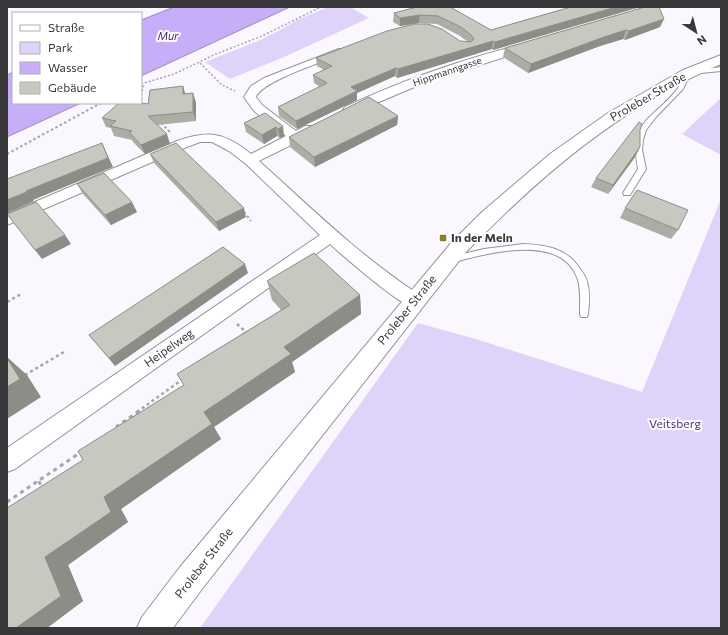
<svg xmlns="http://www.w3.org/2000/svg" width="728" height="635" viewBox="0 0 728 635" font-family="Commissioner,sans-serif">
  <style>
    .green { fill: #dfd3f9 }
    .water { fill: #c8adf9; stroke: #9d8ac0 }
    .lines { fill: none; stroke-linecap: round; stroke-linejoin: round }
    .service-casing { stroke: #95939a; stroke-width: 2 }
    .minor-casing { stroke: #95939a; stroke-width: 2 }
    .secondary-casing { stroke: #95939a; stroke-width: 2 }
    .path-far3 { stroke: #a6a5a9; stroke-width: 1.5; stroke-dasharray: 2 2; stroke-linecap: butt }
    .path-far2 { stroke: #a6a5a9; stroke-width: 2; stroke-dasharray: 2.5 2.5; stroke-linecap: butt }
    .path-far1 { stroke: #a6a5a9; stroke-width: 2.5; stroke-dasharray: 3 3; stroke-linecap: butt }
    .path { stroke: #a6a5a9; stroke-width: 3; stroke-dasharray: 4 4; stroke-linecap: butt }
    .service { fill: #fff; fill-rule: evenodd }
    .minor { fill: #fff; fill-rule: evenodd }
    .secondary { fill: #fff; fill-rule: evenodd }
    .wall { fill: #adaca5 }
    .shaded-wall { fill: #8d8c86 }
    .building { fill: #c9c8c0; stroke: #8d8c86 }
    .poi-dot { fill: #8a7e24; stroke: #fff; stroke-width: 1.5 }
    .labels { text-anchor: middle; stroke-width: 4; stroke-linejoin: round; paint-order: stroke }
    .far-street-label { font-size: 10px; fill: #39393b; stroke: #fff }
    .far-water-label { font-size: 11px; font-style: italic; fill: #441c72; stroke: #fff }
    .street-label { font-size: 12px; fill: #39393b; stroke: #fff }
    .poi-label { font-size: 12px; font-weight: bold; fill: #39393b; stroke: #fff; text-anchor: start }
    .park-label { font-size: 12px; fill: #532e84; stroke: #fff }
  </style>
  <rect width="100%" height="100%" fill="#faf8fe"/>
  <g class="green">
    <path d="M328 7H350L369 18 284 57 230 79 205 62 258 41 282 29 297 20Z"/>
    <path d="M721 98V155L682 134Z"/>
    <path d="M721 199V628H200L418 323 479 340 642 392Z"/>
  </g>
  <g class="water">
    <path d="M174 7H290L141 76V20Z"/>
    <path d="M13 72V103H81L7 137V75Z"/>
  </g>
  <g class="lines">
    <defs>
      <g id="service">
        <path d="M721 67V71L690 74 683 89 656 117 646 130 643 140 642 150 646 169 630 195H624L623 193 638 169C629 118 652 122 678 88 681 83 683 77 686 72Z"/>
        <path d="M523 244C546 245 567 248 580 269 584 274 587 279 588 286 590 295 589 305 588 314L587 317H581L580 314C580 303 581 291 578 280 562 231 486 254 450 263L446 260 450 257 484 249Z"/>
      </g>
      <g id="minor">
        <path d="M528 43 532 44 533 46 532 48 419 85 353 113H345L343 110 345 107C403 80 465 58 528 43Z"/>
        <path d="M339 49 343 50 344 52 343 54C325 61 262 81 256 97L262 105 296 131 305 126H315L316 129C311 137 270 155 259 161 311 208 361 257 421 296L424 301 421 306C419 307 417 308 415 308 403 308 342 255 330 244L15 469 7 472V448L320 235 246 164 229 151 212 142H200L187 147 7 225V214L177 141C209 130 224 132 251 154L286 136 254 111 244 97 251 86 264 78Z"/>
      </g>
      <path id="secondary" d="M721 55V64C622 106 540 176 466 252L202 589 173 628H137L142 617 180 567 452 242 482 212 550 154 608 113 683 70Z"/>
    </defs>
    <use href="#service" class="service-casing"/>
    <use href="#minor" class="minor-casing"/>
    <use href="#secondary" class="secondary-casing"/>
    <g class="path-far3">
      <path d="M200 63 222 85 235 91"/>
      <path d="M141 84 174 74 216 54 262 36 321 7"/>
      <path d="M141 95 144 84"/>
      <path d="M100 104 102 103"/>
    </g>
    <g class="path-far2">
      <path d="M161 123 170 132"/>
      <path d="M7 154 101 103"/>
      <path d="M244 212 251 221"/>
    </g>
    <g class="path-far1">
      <path d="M7 302 21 294"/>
      <path d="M237 324 246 332 244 334"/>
      <path d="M25 375 64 352"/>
      <path d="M137 412 183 379"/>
    </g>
    <g class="path">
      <path d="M116 427 139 411"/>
      <path d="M39 481 42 489"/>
      <path d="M7 502 81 452"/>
    </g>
    <use href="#service" class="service"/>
    <use href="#minor" class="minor"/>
    <use href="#secondary" class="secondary"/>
  </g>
  <g class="wall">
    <path d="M417 7 491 30 571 7H640L493 50 492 49 397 78 395 76 357 93V100L297 129 279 116 278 107 320 87 314 83 313 75 324 70 317 66 316 58 460 41 468 42 460 36 437 24 419 23 400 26 393 22 394 13Z"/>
    <path d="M645 7 660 27 625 40 623 39 600 46 528 73 503 57 505 48Z"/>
    <path d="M193 93 196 103V121L157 125 170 144 145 154 133 142 132 140 114 136 111 128 106 127 102 118 148 104Z"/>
    <path d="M265 113 284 136 280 138 277 136 264 144 246 132 244 123Z"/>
    <path d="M398 116 397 125 315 167 290 147 289 137Z"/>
    <path d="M640 130V147L635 157 608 194 591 187 596 178Z"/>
    <path d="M150 154 246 217 219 231 154 163Z"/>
    <path d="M77 184 137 212 111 225 83 194Z"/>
    <path d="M625 208 678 230 671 239 620 218Z"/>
    <path d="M248 273 115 366 89 335Z"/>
    <path d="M267 281 360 295 361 314 292 362 295 372 214 427 221 439 121 509 128 522 68 565 83 601 47 628H7L83 460 184 385 177 374 281 310 272 300Z"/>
  </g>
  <g class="shaded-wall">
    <path d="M616 7H640L493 50 495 42Z"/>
    <path d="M420 15 419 23 400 26V18Z"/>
    <path d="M664 19 660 27 625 40 629 31Z"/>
    <path d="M626 30 623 39 600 46 528 73 531 64 604 37Z"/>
    <path d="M493 41 492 49 397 78 398 69Z"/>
    <path d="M396 68 395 76 357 93V100L297 129 296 121 351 87Z"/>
    <path d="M183 86 186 96 183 94Z"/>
    <path d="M193 93 196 103V121L193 112Z"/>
    <path d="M398 116 397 125 315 167 314 157Z"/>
    <path d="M283 126 284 136 280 138 278 129Z"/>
    <path d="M276 127 277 136 264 144 262 135Z"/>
    <path d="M167 134 170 144 145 154 141 145Z"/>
    <path d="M102 143 113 167 33 200 34 201 7 213V200L26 191Z"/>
    <path d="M640 147 635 157 608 194 613 185Z"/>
    <path d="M132 202 137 212 111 225 105 215Z"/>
    <path d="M244 208 246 217 219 231 216 222Z"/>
    <path d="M65 235 71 244 42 259 35 250Z"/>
    <path d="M245 264 248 273 115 366 109 358Z"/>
    <path d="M360 295 361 314 292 362 295 372 214 427 221 439 121 509 128 522 68 565 83 601 47 628H16L45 557 104 497 204 412 284 347Z"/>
    <path d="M7 357 27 375 41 397 7 419Z"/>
  </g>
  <g class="building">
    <path d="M417 7H450L491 30 571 7H616L495 42 493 41 398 69 396 68 351 87 357 91 296 121 278 107 327 83 313 75 332 66 316 58 387 31 414 24H428L442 29 460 41 471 42 474 39 471 35 461 27 438 16 420 15 400 18 394 13Z"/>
    <path d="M645 7H659L664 19 629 31 626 30 604 37 531 64 505 48Z"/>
    <path d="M183 86V94L193 93V112L148 116 167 134 141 145 129 132 132 131 110 126 116 121 102 118 119 103H141L148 104 150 90Z"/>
    <path d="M369 97 398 116 314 157 289 137Z"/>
    <path d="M265 113 283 126 278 129 276 127 262 135 244 123Z"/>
    <path d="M639 122 642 124 640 130V147L613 185 596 178Z"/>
    <path d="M102 143 108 158 26 191 27 192 7 200V179Z"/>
    <path d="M176 143 244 208 216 222 150 154Z"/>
    <path d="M104 173 132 202 105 215 77 184Z"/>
    <path d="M637 190 688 210 678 230 625 208Z"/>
    <path d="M36 202 65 235 35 250 7 214Z"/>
    <path d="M223 247 245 264 109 358 89 335Z"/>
    <path d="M314 253 360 295 284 347 291 354 204 412 212 424 104 497 111 512 45 557 61 596 16 628H7V508L83 460 78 451 184 385 177 374 290 305 267 281Z"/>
    <path d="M7 358 20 379 7 387Z"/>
  </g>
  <rect class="poi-dot" x="439" y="234" width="8" height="8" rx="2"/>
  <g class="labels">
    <g class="far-street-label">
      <text transform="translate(447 71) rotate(-19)" y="4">Hippmanngasse</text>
    </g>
    <g class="far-water-label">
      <text x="168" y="40">Mur</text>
    </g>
    <g class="street-label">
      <text transform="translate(648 97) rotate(-30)" y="4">Proleber Straße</text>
      <text transform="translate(407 310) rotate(-51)" y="4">Proleber Straße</text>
      <text transform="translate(169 348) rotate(-35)" y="4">Heipelweg</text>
      <text transform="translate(204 563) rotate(-52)" y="4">Proleber Straße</text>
    </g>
    <g class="poi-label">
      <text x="451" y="242">In der Meln</text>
    </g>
    <g class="park-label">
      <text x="675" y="428">Veitsberg</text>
    </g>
  </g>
  <rect width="728" height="635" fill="none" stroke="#39393b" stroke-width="16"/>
  <rect x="12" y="12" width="130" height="92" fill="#ffffff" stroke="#b0b0b1"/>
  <rect x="20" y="25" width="20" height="6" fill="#ffffff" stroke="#b0b0b1"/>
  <text x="48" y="32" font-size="12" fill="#39393b">Straße</text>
  <rect x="20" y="42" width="20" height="12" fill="#dfd3f9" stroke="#b0b0b1"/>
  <text x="48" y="52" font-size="12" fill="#39393b">Park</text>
  <rect x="20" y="62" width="20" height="12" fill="#c8adf9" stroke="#b0b0b1"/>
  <text x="48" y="72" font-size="12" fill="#39393b">Wasser</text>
  <rect x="20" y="82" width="20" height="12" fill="#c9c8c0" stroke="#b0b0b1"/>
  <text x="48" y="92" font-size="12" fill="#39393b">Gebäude</text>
  <g transform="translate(696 32) rotate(144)" stroke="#ffffff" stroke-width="3" paint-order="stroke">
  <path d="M0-3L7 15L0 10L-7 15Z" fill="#39393b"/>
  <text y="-6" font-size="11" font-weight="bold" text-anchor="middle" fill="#39393b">N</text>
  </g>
</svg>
